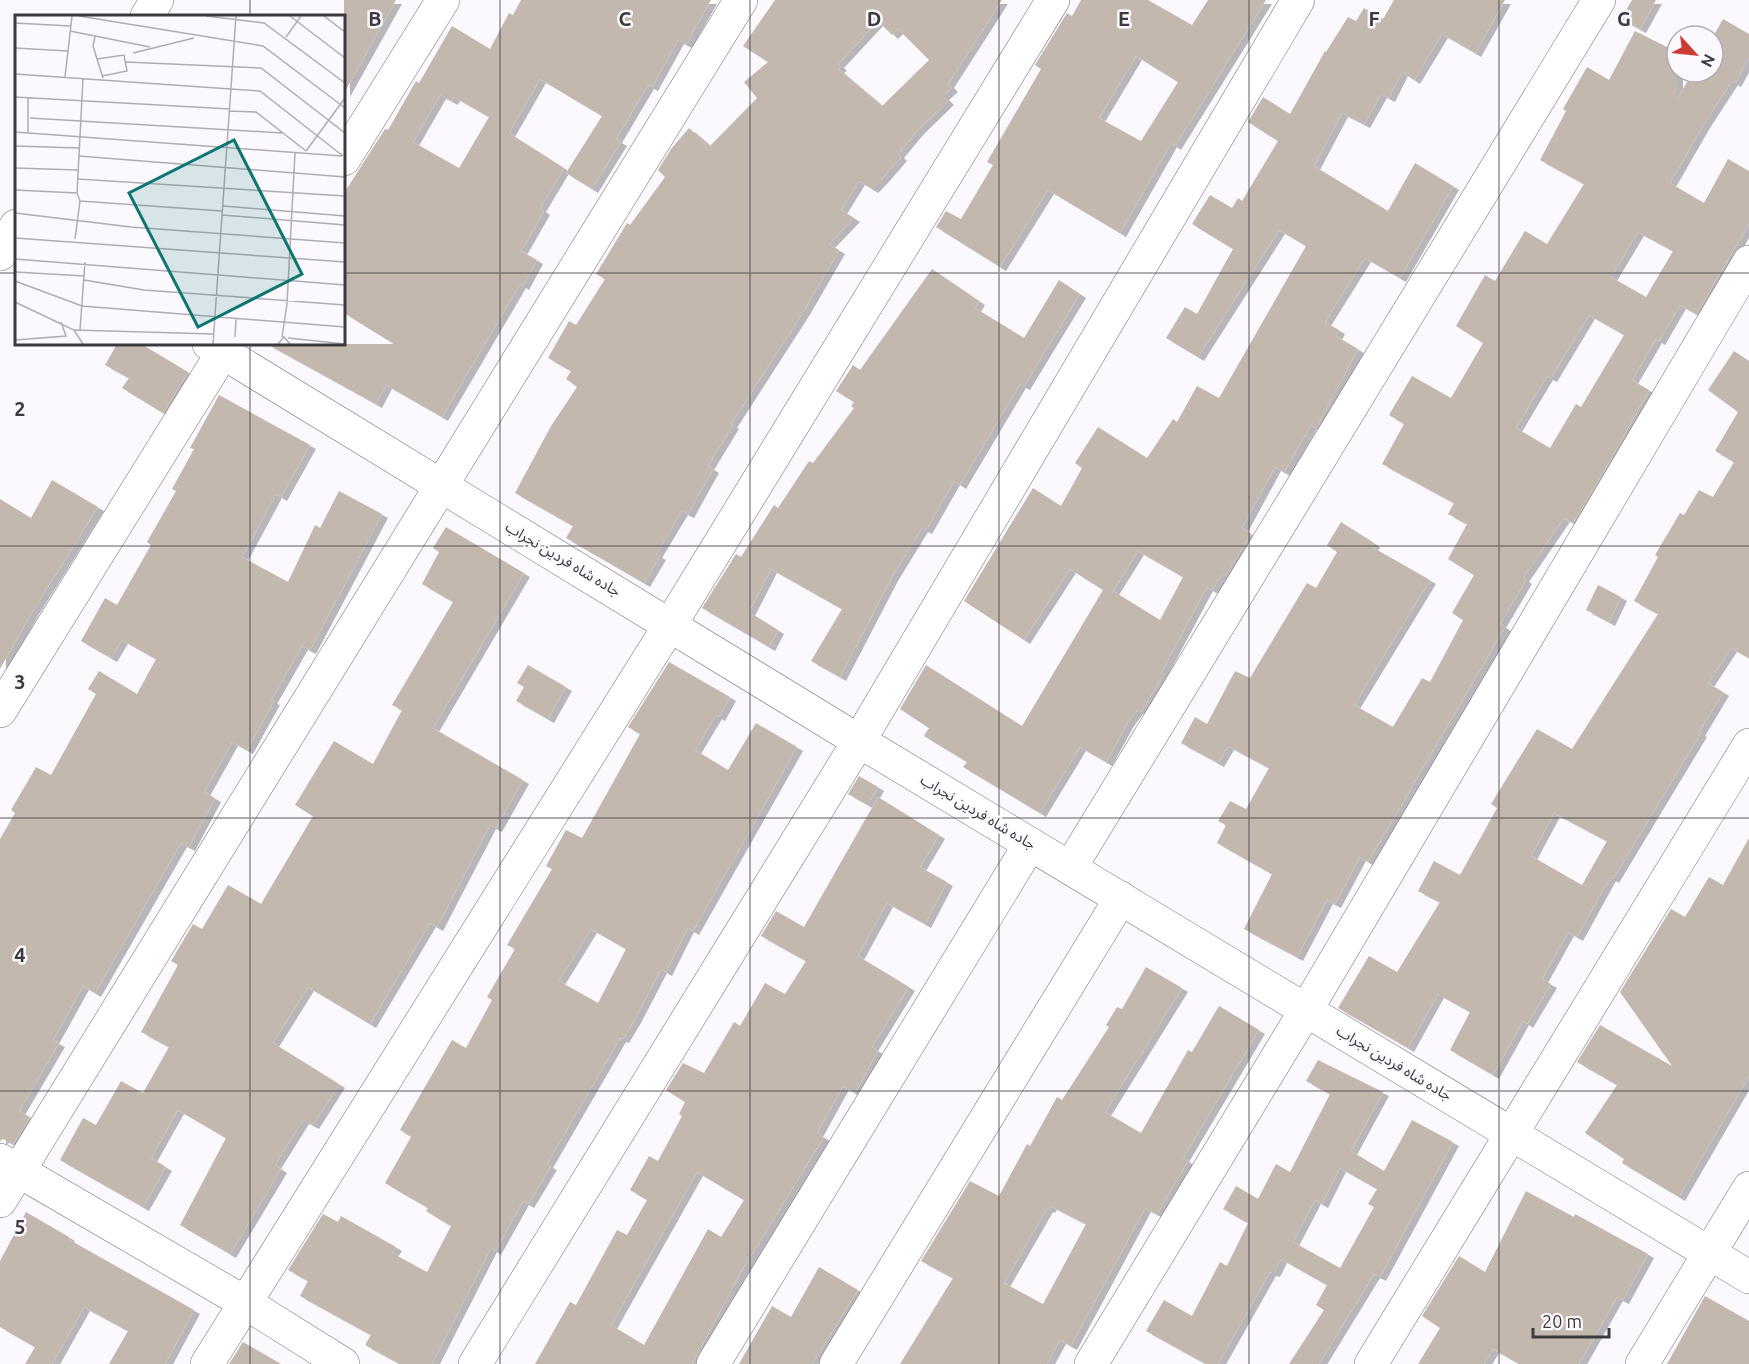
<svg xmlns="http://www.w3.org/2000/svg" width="1749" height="1364" viewBox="0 0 1749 1364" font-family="Ubuntu,'Noto Sans Arabic',sans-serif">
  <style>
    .building { fill: #c3b8ad; fill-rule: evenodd; filter: url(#shadow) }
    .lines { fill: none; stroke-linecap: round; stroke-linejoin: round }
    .minor-casing { stroke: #756e7a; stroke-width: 34 }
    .minor { stroke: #fff; stroke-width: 33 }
    .grid { fill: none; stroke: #3d3a3f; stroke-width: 1.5; stroke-opacity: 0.55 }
    .labels { text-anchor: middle; stroke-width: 5; stroke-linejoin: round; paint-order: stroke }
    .street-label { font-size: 15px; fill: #3d3a3f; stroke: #fbf8fe }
    .inset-road { fill: none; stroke: #afacb2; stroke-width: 1.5 }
    .view { fill: #0f766e; fill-opacity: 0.15; stroke: #0f766e; stroke-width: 3 }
    .inset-edge { fill: none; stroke: #3d3a3f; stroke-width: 3 }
    .grid-label { font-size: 20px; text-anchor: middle; font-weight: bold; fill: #3d3a3f; stroke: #fbf8fe; stroke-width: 5; stroke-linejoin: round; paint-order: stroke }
  </style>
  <defs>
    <filter id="shadow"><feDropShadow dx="6" dy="4" stdDeviation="0" flood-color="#0004"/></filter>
  </defs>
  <rect width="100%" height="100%" fill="#fbf8fe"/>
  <g class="building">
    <path d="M344 0H396L344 93Z"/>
    <path d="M521 0H711L686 44 678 40 652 87 648 85 616 139 621 142 592 189 566 173 602 116 540 79 509 133 564 168 540 208 544 211 521 251 537 260 523 286 520 284 442 417 386 385 376 404 267 344H394L344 313V193L385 129 388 130 416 81 419 83 452 26 490 49 509 13 513 15ZM440 95 452 101 454 97 489 117 459 168 413 142Z"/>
    <path d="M775 0H1002L948 84 952 88 943 96 948 101 918 130 898 154 901 157 881 180 872 189 859 181 841 210 854 218 829 244 839 250 805 309 731 424 733 425 708 466 713 469 688 514 682 511 656 554 660 556 644 583 566 538 573 526 515 493 551 426 577 387 566 379 571 371 548 358 569 321 576 325 605 279 596 274 627 223 630 225 665 177 658 170 671 149 689 128 710 146 757 98 744 82 768 62 743 46ZM878 21 892 35 898 29 929 60 882 106 838 69 841 67 838 64Z"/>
    <path d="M1081 0H1148L1192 25 1208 0H1266L1175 146 1171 143 1120 233 1048 190 1000 267 936 227 946 211 961 219 993 165 987 162 1041 69 1035 65 1067 13 1072 16ZM1136 56 1178 82 1141 141 1099 118Z"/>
    <path d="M1394 0H1505L1475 53 1442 34 1414 80 1402 72 1389 98 1381 94 1364 124 1342 113 1314 166 1388 211 1415 163 1453 186 1400 278 1365 258 1325 322 1339 330 1336 336 1358 349 1316 428 1311 425 1284 472 1275 467 1242 528 1251 534 1225 576 1222 574 1212 590 1207 587 1161 673 1164 674 1141 712 1137 710 1128 722 1106 762 1080 747 1040 813 963 767 967 762 924 736 929 728 900 709 926 665 1022 726 1103 590 1070 569 1024 640 964 601 1033 488 1061 506 1082 468 1075 463 1098 427 1147 458 1173 419 1177 422 1197 386 1219 398 1306 246 1279 230 1198 357 1166 338 1185 307 1197 314 1233 249 1192 224 1210 195 1232 208 1238 198 1242 201 1278 141 1248 122 1263 97 1290 114 1325 51 1326 52 1348 17 1356 21 1364 8 1383 19ZM1138 551 1183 577 1160 620 1113 591Z"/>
    <path d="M1632 0H1656L1640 29 1621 19Z"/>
    <path d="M1723 19 1749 34V58L1735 83 1732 81 1704 124 1670 183 1704 203 1728 159 1749 171V224L1696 314 1680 305 1659 341 1656 339 1632 380 1649 390 1603 473 1573 523 1564 518 1523 578 1526 580 1500 624 1505 627 1368 862 1360 857 1335 904 1327 900 1297 957 1244 929 1272 874 1217 843 1226 825 1218 821 1230 801 1246 809 1269 768 1228 746 1218 763 1181 743 1195 717 1207 724 1235 671 1250 678 1307 583 1316 588 1337 552 1327 545 1341 522 1374 543 1372 547 1430 580 1354 705 1393 727 1422 678 1430 682 1463 620 1452 613 1474 575 1448 559 1467 524 1448 514 1454 503 1382 464 1404 424 1389 415 1412 376 1451 398 1483 343 1456 326 1485 275 1495 281 1525 231 1547 244 1584 184 1540 160 1566 111 1563 109 1587 67 1609 80 1635 31 1677 52V99L1693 72H1713V37ZM1638 232 1673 251 1646 297 1611 277ZM1589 315 1624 335 1581 407 1576 404 1550 448 1516 428 1547 376 1551 378Z"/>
    <path d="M932 269 979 301 975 308 1024 338 1059 280 1080 294 1024 386 1020 384 960 485 954 481 926 530 922 528 892 577 840 677 811 661 842 609 771 569 749 612 778 630 769 647 702 608 736 554 741 557 774 505 778 508 809 461 813 463 854 408 851 406 854 402 836 391 853 365 860 370Z"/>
    <path d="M117 344H141L188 372 163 413 122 388 129 378 105 365Z"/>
    <path d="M1734 351 1749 361V658L1731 648 1708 683 1723 692 1699 732 1701 733 1613 879 1610 877 1577 937 1568 932 1542 979 1551 984 1527 1024 1523 1021 1493 1075 1450 1050 1470 1012 1438 994 1408 1048 1338 1008 1369 956 1397 972 1440 902 1418 891 1434 861 1460 875 1497 808 1491 804 1537 729 1572 749 1658 614 1634 601 1658 557 1655 555 1680 513 1684 515 1699 490 1713 497 1734 462 1715 451 1738 412 1708 390ZM1554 813 1607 841 1582 885 1531 856Z"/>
    <path d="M219 395 310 445 281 497 276 494 242 557 288 582 315 525 320 528 339 491 382 514 310 650 302 646 271 700 274 701 247 750 232 742 204 792 215 798 189 847 181 843 95 993 83 986 53 1040 59 1043 19 1111 30 1117 13 1144 3 1139 0 1141V839L15 813 11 810 36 767 51 775 96 694 88 689 99 671 137 694 156 659 122 640 111 658 81 641 105 598 117 605 151 545 147 542 176 491 172 489 194 449 190 448Z"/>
    <path d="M52 480 98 507 32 612 0 669V499L31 518Z"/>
    <path d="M446 527 524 573 433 728 523 780 496 828 490 825 437 927 430 923 370 1024 308 987 273 1043 339 1084 313 1125 303 1120 275 1165 281 1169 230 1254 180 1225 226 1138 178 1110 151 1158 166 1167 143 1207 60 1160 83 1118 96 1125 121 1081 143 1093 169 1047 141 1032 178 965 171 961 193 924 202 929 228 885 261 904 313 816 295 805 334 741 373 764 402 710 392 705 453 602 422 584 439 552 433 548Z"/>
    <path d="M1598 585 1621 597 1609 622 1586 610Z"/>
    <path d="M669 662 730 697 719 717 716 715 695 750 728 770 756 723 797 747 693 931 688 928 666 972 661 969 635 1019 623 1039 620 1038 547 1164 551 1166 528 1204 523 1201 495 1251 491 1248 432 1364H400L365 1345 371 1335 300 1296 308 1281 288 1270 323 1214 338 1222 341 1216 396 1247 392 1253 427 1272 451 1226 426 1211 428 1208 385 1183 411 1137 400 1130 452 1040 466 1048 492 1000 487 997 515 949 507 945 552 869 546 866 566 830 582 838 640 734 628 727ZM591 929 626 949 598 1003 559 981Z"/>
    <path d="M528 665 566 687 548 719 516 701 524 687 517 683Z"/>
    <path d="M859 776 878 787 868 805 848 794Z"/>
    <path d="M878 797 939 835 920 867 947 882 925 924 887 903 858 956 909 987 872 1047 878 1051 855 1093 843 1086 817 1133 824 1137 741 1272 692 1364H535L570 1302 576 1305 617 1230 627 1235 647 1200 630 1190 649 1156 658 1161 682 1116 679 1114 685 1102 666 1090 683 1063 704 1073 734 1022 740 1026 765 983 785 994 806 961 761 936 776 911 804 927ZM697 1172 744 1200 721 1237 708 1229 644 1345 611 1325Z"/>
    <path d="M1749 838V1076L1679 1197 1622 1163 1624 1159 1585 1133 1617 1085 1577 1062 1600 1025 1672 1066 1620 992 1671 909 1685 917 1709 877 1723 885Z"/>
    <path d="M1146 967 1182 988 1105 1112 1141 1133 1188 1050 1192 1052 1219 1006 1259 1030 1183 1158 1188 1161 1157 1214 1145 1208 1071 1346 1060 1340 1047 1364H900L953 1278 921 1261 970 1181 999 1196 1027 1144 1030 1146 1057 1097 1062 1100 1109 1027 1106 1025 1117 1007 1122 1009ZM1051 1206 1086 1224 1043 1304 1004 1283 1047 1208 1049 1209Z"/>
    <path d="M1318 1060 1383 1092 1351 1151 1384 1171 1412 1120 1453 1142 1380 1277 1374 1274 1319 1364H1289L1324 1310 1316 1305 1327 1285 1281 1259 1274 1273 1270 1272 1218 1364H1206L1146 1331 1164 1300 1192 1316 1220 1262 1227 1266 1248 1223 1223 1209 1236 1186 1258 1199 1276 1164 1290 1172 1330 1094 1306 1081ZM1340 1168 1377 1189 1368 1204 1374 1207 1340 1268 1293 1242 1315 1200 1322 1204Z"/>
    <path d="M1526 1191 1574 1217 1575 1214 1648 1254 1623 1300 1617 1297 1579 1364H1519L1493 1349 1484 1364H1418L1440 1328 1422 1316 1459 1256 1485 1272Z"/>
    <path d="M26 1212 69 1237 68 1239 194 1310 165 1364H109L128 1331 84 1307 52 1364H25L35 1347 0 1327V1261Z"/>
    <path d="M819 1267 858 1290 812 1364H739L772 1306 791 1317Z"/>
    <path d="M1705 1296 1749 1321V1364H1667Z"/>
    <path d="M243 1342 281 1364H229Z"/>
  </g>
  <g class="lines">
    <defs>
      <g id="minor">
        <path d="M147 16 157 0"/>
        <path d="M344 159 443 0"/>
        <path d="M0 254 16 226"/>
        <path d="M209 344 859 741 1749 1277"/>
        <path d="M0 711 228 344"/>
        <path d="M1070 868 1599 0"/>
        <path d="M0 1160 244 1302 343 1364"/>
        <path d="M0 1201 741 0"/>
        <path d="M207 1364 670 625 1053 0"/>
        <path d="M475 1364 859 741 1298 0"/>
        <path d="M713 1364 1030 844"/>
        <path d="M836 1364 1121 898"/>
        <path d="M1091 1364 1306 1010 1749 262"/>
        <path d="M1371 1364 1749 745"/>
        <path d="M1642 1364 1749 1188"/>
      </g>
    </defs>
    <use href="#minor" class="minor-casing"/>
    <use href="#minor" class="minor"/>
  </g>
  <path class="grid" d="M250 0V16M500 0V1364M750 0V1364M999 0V1364M1249 0V1364M1499 0V1364M0 273H16M344 273H1749M250 344V1364M0 546H1749M0 818H1749M0 1091H1749"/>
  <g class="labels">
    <g class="street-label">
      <text transform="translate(563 559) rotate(31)" y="5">جاده شاه فردین نجراب</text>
      <text transform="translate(978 812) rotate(31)" y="5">جاده شاه فردین نجراب</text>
      <text transform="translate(1394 1063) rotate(31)" y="5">جاده شاه فردین نجراب</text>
    </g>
  </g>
  <g transform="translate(15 15)">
    <rect width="330" height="330" fill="#fbf8fe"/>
    <path class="inset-road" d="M64 1 248 31 330 93M191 1 249 8 330 68M275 1 330 43M309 1 330 17M0 8 55 11M55 16 135 32M80 22 78 31 88 63M271 22 286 1M0 33 53 36M118 38 179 23M82 44 109 40 112 56 87 61M111 47 246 53 330 118M0 59 245 76 328 141M50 62 57 1M0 82 215 94M13 83V117M214 96 241 97 291 136M15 103 267 118M0 117 327 141M0 131 64 133M291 136 330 83M64 141 330 162M0 153 63 155M63 164 330 181M0 175 62 178M65 186 207 196M208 191 330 201M0 198 116 212 330 228M207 200 330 210M0 223 330 247M60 224 65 186 62 178 68 64M0 244 330 270M0 257 70 261M69 265 129 275 330 290M0 266 67 291 330 312M0 287 59 315 68 329M59 315 198 319M65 315 70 247M220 322 221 304M267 322 272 289 280 138M273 323 330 329M0 325 51 321 46 307M198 329 221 1M263 329 269 322 275 329"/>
    <path class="view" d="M219 125 287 259 183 312 114 178Z"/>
    <rect width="330" height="330" class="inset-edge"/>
  </g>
  <g class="grid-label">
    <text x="375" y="26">B</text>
    <text x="625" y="26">C</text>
    <text x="874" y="26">D</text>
    <text x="1124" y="26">E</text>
    <text x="1374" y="26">F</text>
    <text x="1624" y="26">G</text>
    <text x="20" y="416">2</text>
    <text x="20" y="689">3</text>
    <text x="20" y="962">4</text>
    <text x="20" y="1234">5</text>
  </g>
  <g transform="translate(1695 54) rotate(117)"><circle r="28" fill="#fbf8fe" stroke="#afacb2" stroke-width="1.5"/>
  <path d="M0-4.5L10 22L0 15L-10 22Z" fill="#cb3d34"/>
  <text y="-9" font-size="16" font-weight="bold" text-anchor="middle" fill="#3d3a3f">N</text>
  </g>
  <path d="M1533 1328v9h76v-9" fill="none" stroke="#3d3a3f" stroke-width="3"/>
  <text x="1542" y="1328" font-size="18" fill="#3d3a3f" stroke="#fbf8fe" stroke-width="4.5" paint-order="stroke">20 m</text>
</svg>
